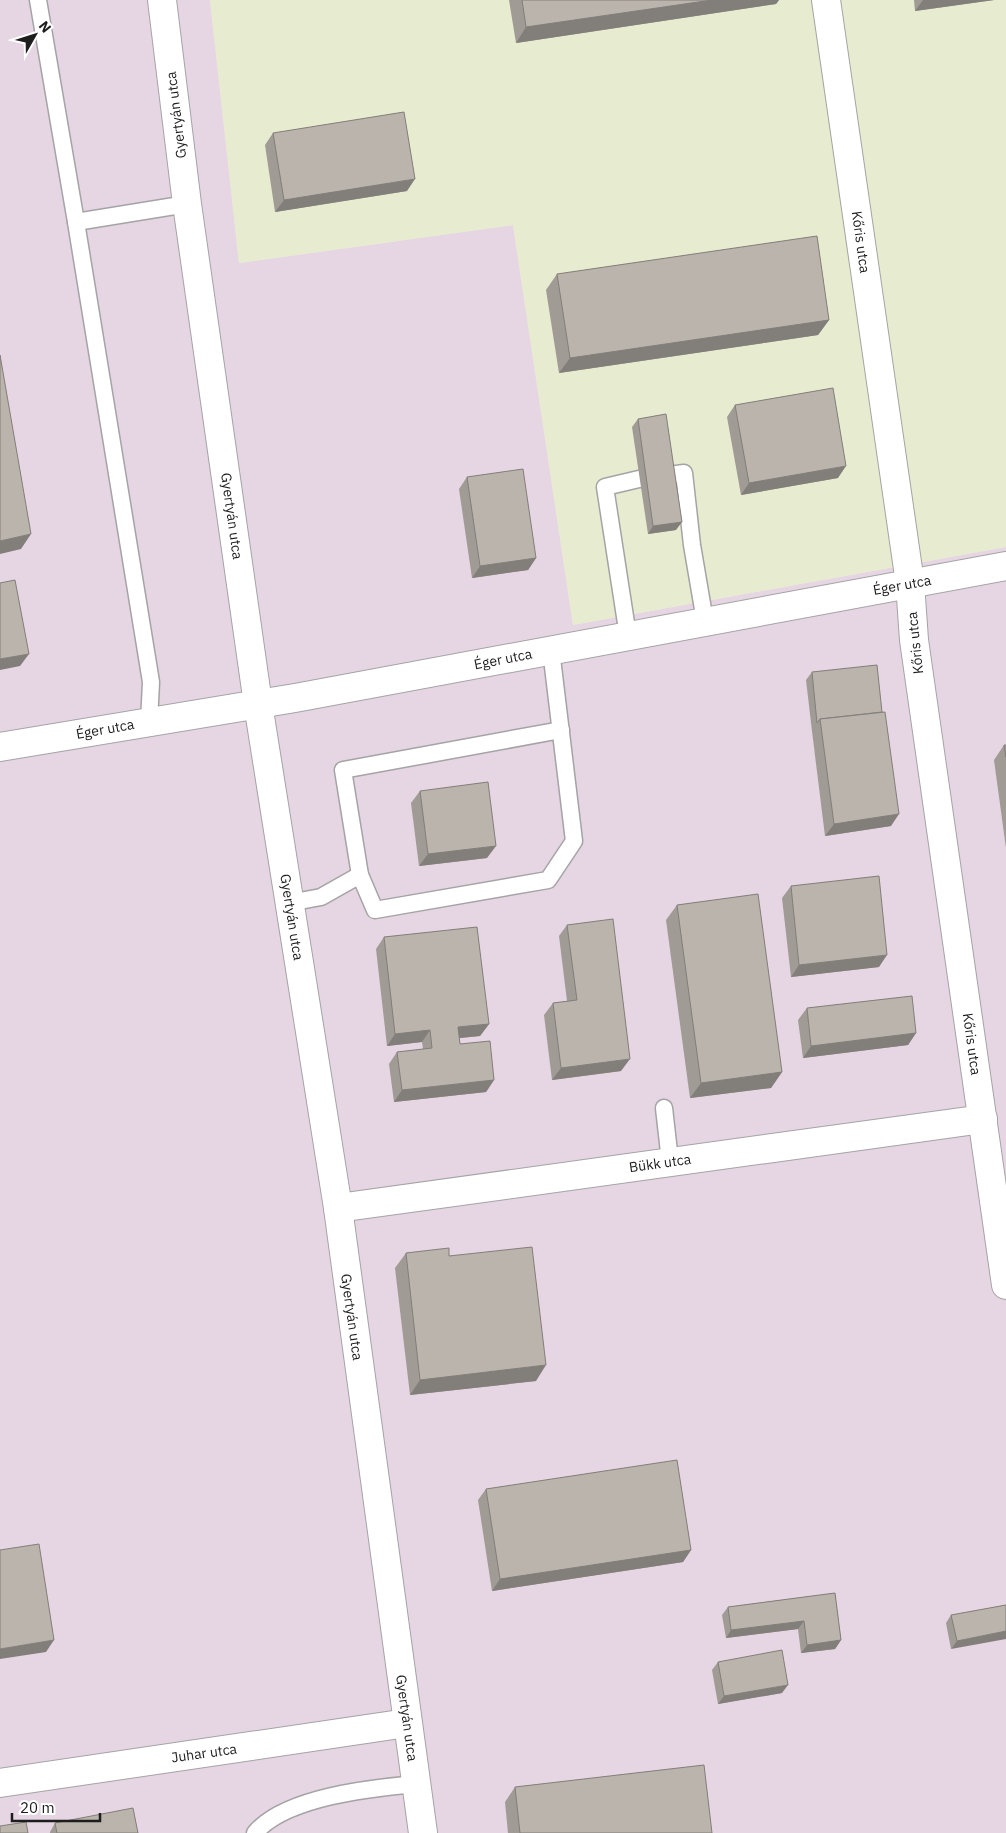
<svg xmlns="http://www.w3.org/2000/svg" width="1006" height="1833" viewBox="0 0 1006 1833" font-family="'IBM Plex Sans',sans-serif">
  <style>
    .industrial { fill: #e6d5e2 }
    .farmland { fill: #e7ebcf }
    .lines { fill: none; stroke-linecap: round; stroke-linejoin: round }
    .lane-casing { stroke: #a4a4a4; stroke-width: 19 }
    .street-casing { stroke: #a4a4a4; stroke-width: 30 }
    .lane { stroke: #fff; stroke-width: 16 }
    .street { stroke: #fff; stroke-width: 28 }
    .wall { fill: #a09b95 }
    .shaded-wall { fill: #827e79 }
    .building { fill: #bab4ad; stroke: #827e79 }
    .labels { text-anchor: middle; stroke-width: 4; stroke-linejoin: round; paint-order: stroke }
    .street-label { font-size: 14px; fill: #1d1d1d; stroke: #fff }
  </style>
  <rect width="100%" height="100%" fill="#edeae3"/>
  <path class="industrial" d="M0 0H210L239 263 513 225 573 625 1006 547V1833H0Z"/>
  <path class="farmland" d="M210 0H1006V547L573 625 513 225 239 263Z"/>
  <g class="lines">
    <defs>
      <g id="lane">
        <path d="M38 0 76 222"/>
        <path d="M628 636 605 487 639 479 684 473 692 545 705 621"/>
        <path d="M149 722 151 682 76 222 187 204"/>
        <path d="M360 875 343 770 561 730"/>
        <path d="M289 903 321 897 360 875 375 910 548 880 574 841 551 650"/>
        <path d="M664 1108 670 1161"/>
        <path d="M255 1833C285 1797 371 1788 416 1784"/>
      </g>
      <g id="street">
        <path d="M162 0 187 204 258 704 338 1208 423 1833"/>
        <path d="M826 0 910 583 914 640 1006 1285"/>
        <path d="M0 747 295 698 1006 566"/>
        <path d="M338 1208 983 1119"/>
        <path d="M0 1783 407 1723"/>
      </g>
    </defs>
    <use href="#lane" class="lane-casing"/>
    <use href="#street" class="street-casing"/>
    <use href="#lane" class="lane"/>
    <use href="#street" class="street"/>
  </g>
  <g class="wall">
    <path d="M509 0H779L776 4 516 43Z"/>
    <path d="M914 0H994L915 11Z"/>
    <path d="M273 133 407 191 275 212 265 145Z"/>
    <path d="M557 274 829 320 818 335 559 373 546 290Z"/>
    <path d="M735 405 838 478 741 495 727 417Z"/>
    <path d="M638 419 676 530 648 534 632 427Z"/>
    <path d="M467 477 536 558 528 570 472 578 459 489Z"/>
    <path d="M812 672 891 826 825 836 812 731 806 680Z"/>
    <path d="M1004 745H1006V848L994 760Z"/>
    <path d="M420 791 487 858 419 866 411 803Z"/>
    <path d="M791 886 879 967 791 977 782 898Z"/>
    <path d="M677 905 782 1072 771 1088 690 1098 666 920Z"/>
    <path d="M567 925 621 1071 552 1080 544 1015 553 1003 567 1001 559 936Z"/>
    <path d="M384 937 489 1024 480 1036 459 1038 460 1044 494 1080 486 1092 394 1102 389 1064 397 1052 423 1049 422 1042 387 1046 376 949Z"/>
    <path d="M807 1008 916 1033 908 1045 803 1058 798 1020Z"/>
    <path d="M406 1253 449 1256 536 1381 410 1395 395 1268Z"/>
    <path d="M486 1489 691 1550 683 1562 492 1591 478 1500Z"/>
    <path d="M835 1593 841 1640 835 1649 801 1653 798 1629 726 1638 722 1615 728 1607Z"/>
    <path d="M1006 1605 951 1649 946 1623 951 1615Z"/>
    <path d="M718 1662 782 1693 718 1704 712 1670Z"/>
    <path d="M515 1787 712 1833H508L505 1802Z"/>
    <path d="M55 1823 138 1833H50V1832Z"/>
  </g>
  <g class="shaded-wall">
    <path d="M712 0H779L776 4 516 43 526 27Z"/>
    <path d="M923 0H994L915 11Z"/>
    <path d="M415 179 407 191 275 212 284 200Z"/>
    <path d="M829 320 818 335 559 373 570 358Z"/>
    <path d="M846 466 838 478 741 495 749 483Z"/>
    <path d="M682 522 676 530 648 534 653 526Z"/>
    <path d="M31 534 21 549 0 554V541Z"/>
    <path d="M536 558 528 570 472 578 480 566Z"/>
    <path d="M29 654 20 666 0 670V659Z"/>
    <path d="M899 814 891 826 825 836 834 824Z"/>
    <path d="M496 846 487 858 419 866 428 854Z"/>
    <path d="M887 955 879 967 791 977 799 965Z"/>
    <path d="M489 1024 480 1036 450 1039 458 1027Z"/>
    <path d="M430 1030 422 1042 387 1046 395 1034Z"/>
    <path d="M916 1033 908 1045 803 1058 811 1046Z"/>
    <path d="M630 1059 621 1071 552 1080 561 1068Z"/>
    <path d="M782 1072 771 1088 690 1098 701 1083Z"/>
    <path d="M494 1080 486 1092 394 1102 402 1090Z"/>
    <path d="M546 1365 536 1381 410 1395 420 1380Z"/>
    <path d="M691 1550 683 1562 492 1591 500 1579Z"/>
    <path d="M804 1621 798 1629 726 1638 731 1630Z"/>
    <path d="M1006 1631V1639L951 1649 957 1641Z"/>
    <path d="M54 1640 46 1652 0 1659V1649Z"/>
    <path d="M841 1640 835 1649 801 1653 807 1645Z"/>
    <path d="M788 1685 782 1693 718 1704 724 1696Z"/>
  </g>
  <g class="building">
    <path d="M522 0H712L526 27Z"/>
    <path d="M404 112 415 179 284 200 273 133Z"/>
    <path d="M817 236 829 320 570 358 557 274Z"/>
    <path d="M0 355 31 534 0 541Z"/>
    <path d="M833 388 846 466 749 483 735 405Z"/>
    <path d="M666 414 682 522 653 526 638 419Z"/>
    <path d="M523 469 536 558 480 566 467 477Z"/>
    <path d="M15 580 29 654 0 659V583Z"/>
    <path d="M877 665 882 712 820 719 817 723 812 672Z"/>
    <path d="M885 712 899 814 834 824 820 719Z"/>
    <path d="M1004 745H1006V757Z"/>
    <path d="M488 782 496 846 428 854 420 791Z"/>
    <path d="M879 876 887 955 799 965 791 886Z"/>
    <path d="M758 894 782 1072 701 1083 677 905Z"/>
    <path d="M613 919 630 1059 561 1068 553 1003 577 1000 567 925Z"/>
    <path d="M477 927 489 1024 458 1027 460 1044 490 1041 494 1080 402 1090 397 1052 432 1048 430 1030 395 1034 384 937Z"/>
    <path d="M912 996 916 1033 811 1046 807 1008Z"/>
    <path d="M532 1247 546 1365 420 1380 406 1253 449 1248V1256Z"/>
    <path d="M677 1460 691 1550 500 1579 486 1489Z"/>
    <path d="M39 1544 54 1640 0 1649V1550Z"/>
    <path d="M835 1593 841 1640 807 1645 804 1621 731 1630 728 1607Z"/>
    <path d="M1006 1605V1631L957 1641 951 1615Z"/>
    <path d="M782 1650 788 1685 724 1696 718 1662Z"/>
    <path d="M704 1765 712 1833H520L515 1787Z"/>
    <path d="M133 1808 138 1833H57L55 1823Z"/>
    <path d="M26 1822 28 1833H0V1826Z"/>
  </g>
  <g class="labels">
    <g class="street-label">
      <text transform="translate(176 115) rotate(-97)" y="5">Gyertyán utca</text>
      <text transform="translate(861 242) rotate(82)" y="5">Kőris utca</text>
      <text transform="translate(232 516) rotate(82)" y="5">Gyertyán utca</text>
      <text transform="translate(902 585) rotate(-10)" y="5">Éger utca</text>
      <text transform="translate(915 643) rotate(-96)" y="5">Kőris utca</text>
      <text transform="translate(503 659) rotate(-11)" y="5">Éger utca</text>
      <text transform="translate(105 729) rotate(-10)" y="5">Éger utca</text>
      <text transform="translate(292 917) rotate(81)" y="5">Gyertyán utca</text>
      <text transform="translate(972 1044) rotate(82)" y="5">Kőris utca</text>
      <text transform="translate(660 1163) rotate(-8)" y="5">Bükk utca</text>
      <text transform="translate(352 1317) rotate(82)" y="5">Gyertyán utca</text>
      <text transform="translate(407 1718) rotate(82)" y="5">Gyertyán utca</text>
      <text transform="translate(204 1753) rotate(-8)" y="5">Juhar utca</text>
    </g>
  </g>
  <g transform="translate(35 35) rotate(51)" stroke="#ffffff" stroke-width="4" paint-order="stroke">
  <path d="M0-4L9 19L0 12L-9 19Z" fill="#1d1d1d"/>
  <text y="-8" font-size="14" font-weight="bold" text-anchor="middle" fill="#1d1d1d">N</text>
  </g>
  <path d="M12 1813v8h88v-8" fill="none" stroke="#1d1d1d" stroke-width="2.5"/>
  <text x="20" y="1813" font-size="15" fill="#1d1d1d" stroke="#ffffff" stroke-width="4" paint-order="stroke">20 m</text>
</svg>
